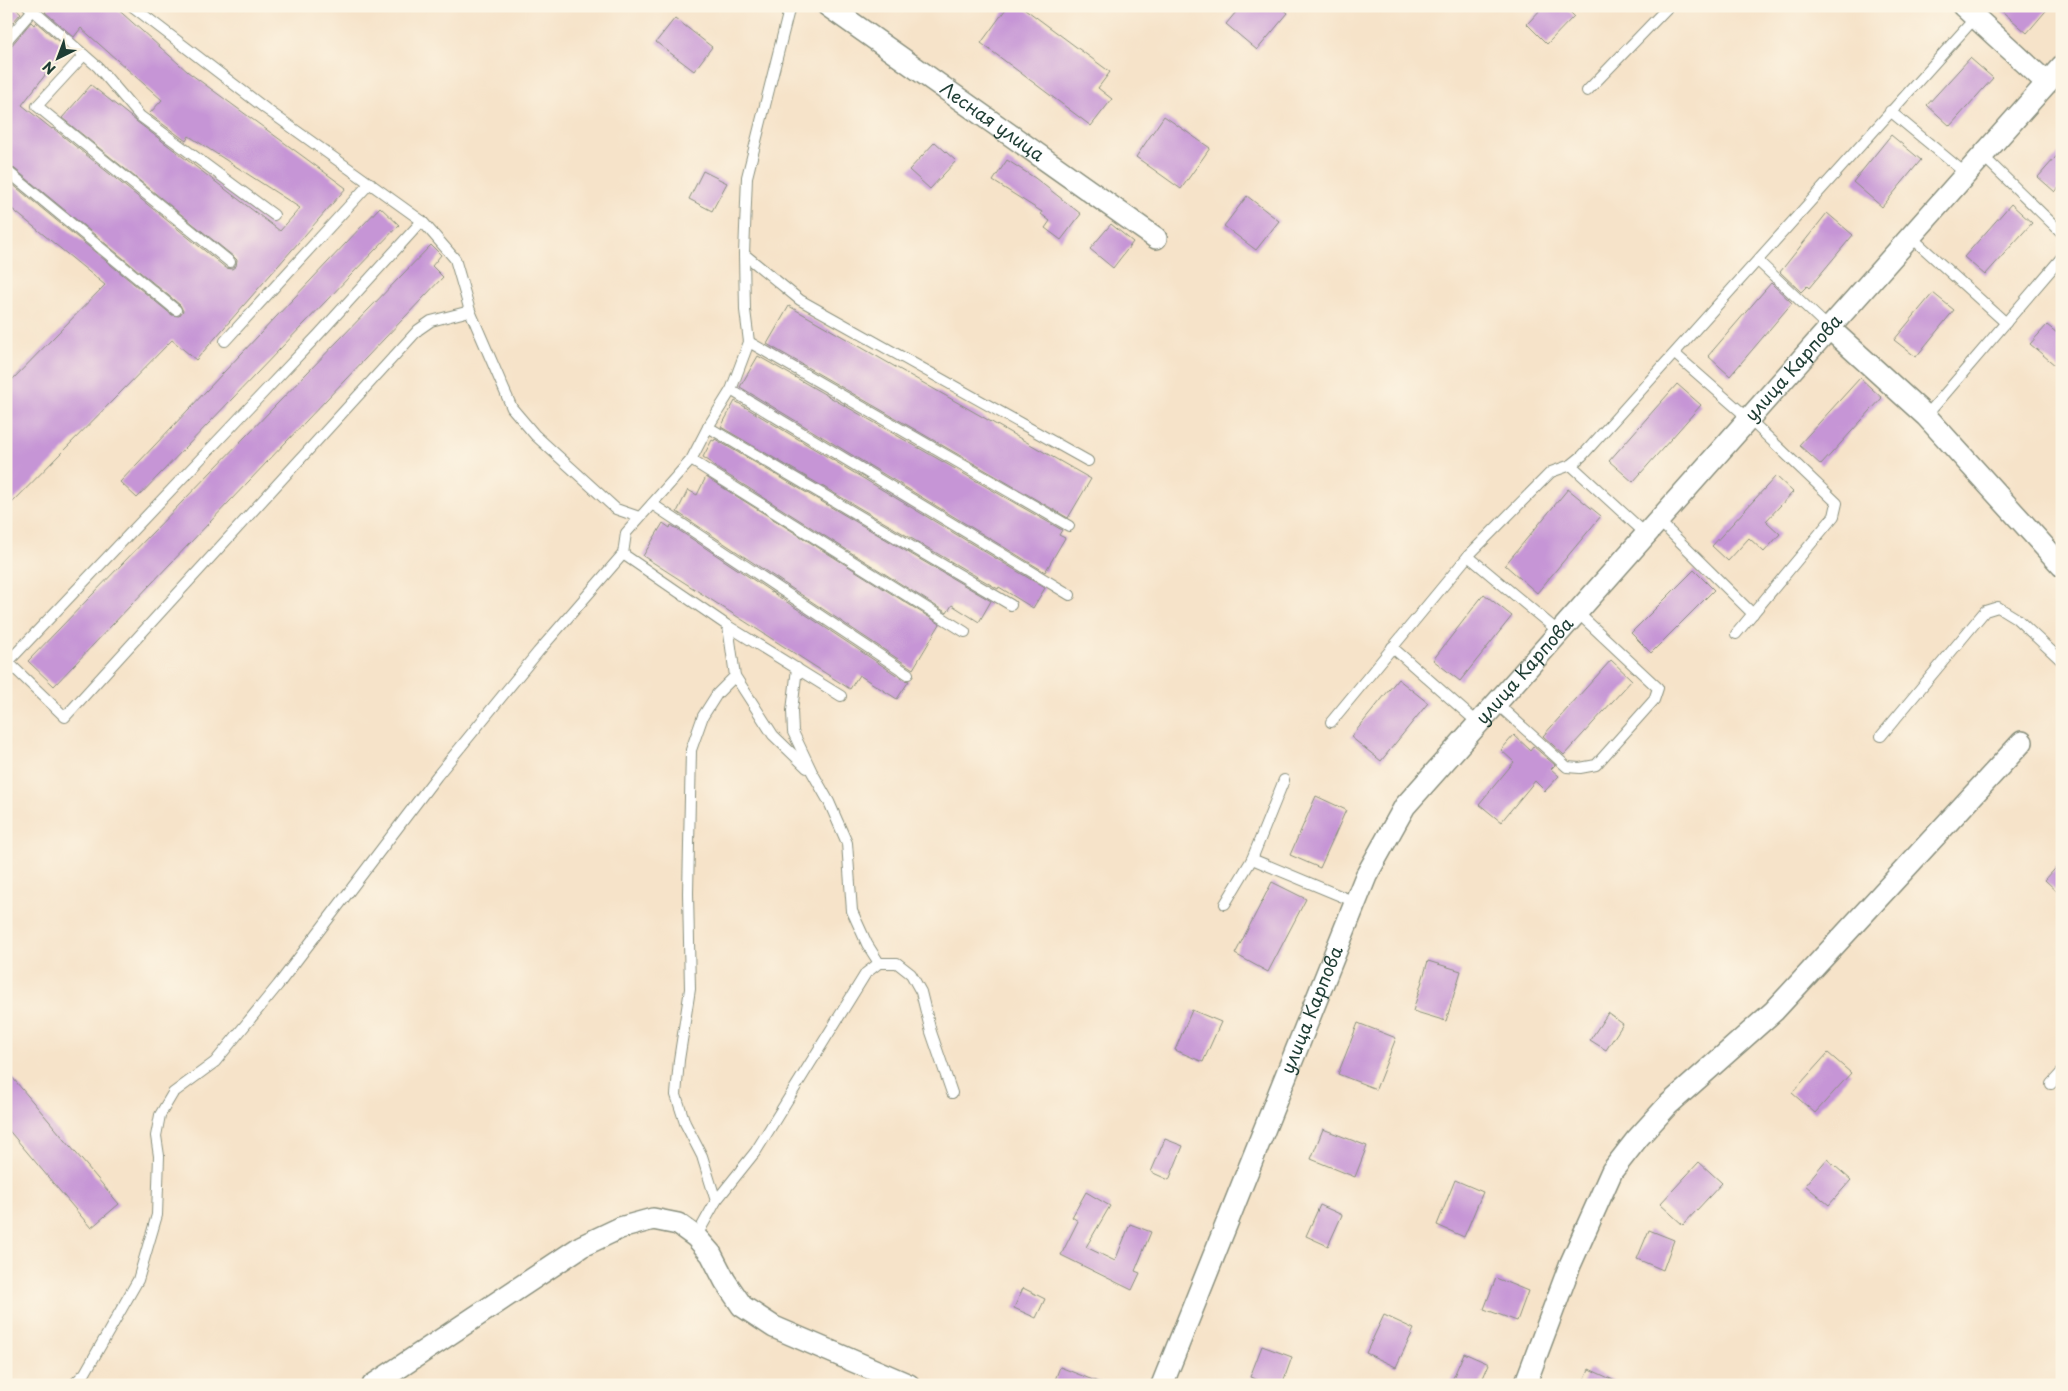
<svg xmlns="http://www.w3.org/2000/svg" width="2068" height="1391" viewBox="0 0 2068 1391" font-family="'Playpen Sans',sans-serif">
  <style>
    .building { fill: #c695d6 }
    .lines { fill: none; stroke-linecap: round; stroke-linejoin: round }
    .lane-casing { stroke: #8a907e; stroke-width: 12 }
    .street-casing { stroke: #8a907e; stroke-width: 24 }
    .lane { stroke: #fff; stroke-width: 10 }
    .street { stroke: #fff; stroke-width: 21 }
    .labels { text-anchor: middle; stroke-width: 4; stroke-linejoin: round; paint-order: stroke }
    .street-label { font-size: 18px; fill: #1f3d34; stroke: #fcf5e5 }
  </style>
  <rect width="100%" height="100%" fill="#fcf5e5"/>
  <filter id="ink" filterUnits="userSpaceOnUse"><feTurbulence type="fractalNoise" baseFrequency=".02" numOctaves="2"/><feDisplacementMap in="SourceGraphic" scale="10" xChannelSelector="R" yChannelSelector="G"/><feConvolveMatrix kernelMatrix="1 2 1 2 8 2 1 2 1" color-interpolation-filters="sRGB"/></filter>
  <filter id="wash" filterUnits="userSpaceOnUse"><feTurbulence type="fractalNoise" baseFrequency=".0096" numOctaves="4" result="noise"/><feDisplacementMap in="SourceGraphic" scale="20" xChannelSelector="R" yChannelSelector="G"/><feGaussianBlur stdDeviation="1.12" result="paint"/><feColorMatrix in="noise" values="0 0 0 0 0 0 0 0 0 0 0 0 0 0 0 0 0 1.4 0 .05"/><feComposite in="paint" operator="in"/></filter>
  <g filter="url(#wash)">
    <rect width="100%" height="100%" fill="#f6e3c9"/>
    <g id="blocks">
      <g class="building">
        <path d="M6 6H13L21 13 6 30Z"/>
        <path d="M51 6H114L188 72 346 188 196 360 172 340 6 509V386L105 285 6 204V179L172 315 179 316 183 311 180 305 10 165 6 163V48L11 46 31 22 34 25 36 22 66 48 22 105 52 129 53 128 226 268 232 269 236 266 237 260 234 257 62 118 91 85 136 121 280 231 300 208 189 136 186 141 149 114 162 100 81 28 74 37 45 12Z"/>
        <path d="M1008 6H1021L1110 72 1098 88 1112 99 1091 126 981 43Z"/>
        <path d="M1241 6H1280L1288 13 1257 50 1226 24Z"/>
        <path d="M1544 6H1564L1574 16 1547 44 1527 24Z"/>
        <path d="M1996 6H2050L2027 33Z"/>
        <path d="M675 18 712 47 694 71 656 42Z"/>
        <path d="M1970 58 1993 78 1950 126 1927 105Z"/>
        <path d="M1164 116 1210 148 1181 189 1136 157Z"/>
        <path d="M1891 135 1921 160 1882 207 1853 182Z"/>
        <path d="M935 142 956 161 930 189 909 170Z"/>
        <path d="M2062 150V184L2055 192 2038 177Z"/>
        <path d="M1007 160 1035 178 1081 214 1061 240 1045 228 1050 221 1041 214 1042 212 993 181Z"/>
        <path d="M703 171 727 183 712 211 689 199Z"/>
        <path d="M1247 196 1279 221 1256 250 1224 226Z"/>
        <path d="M2011 204 2032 223 1985 275 1964 257Z"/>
        <path d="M380 207 399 225 137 498 120 482Z"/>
        <path d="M1827 213 1853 235 1809 288 1807 286 1801 292 1780 272Z"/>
        <path d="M1111 224 1133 242 1113 268 1090 249Z"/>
        <path d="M431 245 441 255 432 266 443 277 54 686 28 661Z"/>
        <path d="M1771 283 1792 303 1730 376 1708 356Z"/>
        <path d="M1933 293 1954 310 1916 357 1894 340Z"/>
        <path d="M789 306 1091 479 1068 518 767 344Z"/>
        <path d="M2047 325 2062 337V371L2030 344Z"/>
        <path d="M758 356 1062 530 1059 535 1065 538 1045 572 740 387Z"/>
        <path d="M1860 378 1882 398 1821 465 1799 445Z"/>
        <path d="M1677 384 1701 405 1633 482 1609 461Z"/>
        <path d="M735 401 1045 588 1033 608 999 587 998 589 721 427Z"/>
        <path d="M715 439 991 601 979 622 952 605 947 613 712 465V463L703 457 712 440 714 441Z"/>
        <path d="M1776 476 1793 492 1766 521 1780 534 1764 552 1749 538 1728 561 1712 546Z"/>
        <path d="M706 477 940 624 913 669 677 512 688 490 697 495Z"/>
        <path d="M1568 489 1601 516 1537 593 1505 565Z"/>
        <path d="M663 523 670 528 671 525 904 680 909 681 897 699 859 675 850 689 643 556Z"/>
        <path d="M1694 570 1714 590 1651 653 1631 633Z"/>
        <path d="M1484 594 1512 616 1460 681 1433 660Z"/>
        <path d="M1611 660 1632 680 1564 755 1543 736Z"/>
        <path d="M1398 679 1428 703 1381 761 1351 737Z"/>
        <path d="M1514 735 1530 750 1533 746 1555 765 1551 769 1559 776 1545 791 1535 781 1501 822 1479 804 1514 762 1501 750Z"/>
        <path d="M1316 796 1346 810 1320 868 1290 855Z"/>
        <path d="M2062 861V896L2045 880Z"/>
        <path d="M1272 882 1306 899 1268 972 1235 954Z"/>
        <path d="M1428 961 1461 971 1446 1021 1413 1011Z"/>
        <path d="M1192 1010 1221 1022 1203 1062 1175 1050Z"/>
        <path d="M1608 1013 1623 1024 1606 1050 1590 1040Z"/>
        <path d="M1358 1023 1396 1038 1376 1089 1338 1074Z"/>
        <path d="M1828 1053 1851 1073 1815 1113 1792 1093Z"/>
        <path d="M6 1070 119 1204 91 1228 6 1127Z"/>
        <path d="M1323 1129 1367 1146 1355 1177 1311 1159Z"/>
        <path d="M1165 1139 1183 1146 1169 1180 1151 1172Z"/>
        <path d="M1827 1159 1851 1180 1829 1205 1805 1185Z"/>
        <path d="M1699 1162 1722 1183 1683 1225 1660 1204Z"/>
        <path d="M1455 1180 1483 1192 1464 1237 1437 1225Z"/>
        <path d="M1086 1192 1110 1206 1086 1247 1115 1261 1130 1224 1151 1232 1135 1271 1140 1273 1132 1290 1061 1255 1078 1221 1072 1217Z"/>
        <path d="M1320 1205 1342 1215 1328 1246 1306 1236Z"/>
        <path d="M1649 1230 1674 1240 1663 1270 1637 1259Z"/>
        <path d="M1496 1278 1528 1291 1517 1321 1484 1309Z"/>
        <path d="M1023 1288 1045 1299 1036 1318 1014 1308Z"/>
        <path d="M1384 1315 1414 1329 1396 1367 1366 1353Z"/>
        <path d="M1262 1346 1292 1357 1282 1385H1270L1250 1377Z"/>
        <path d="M1464 1353 1489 1364 1480 1385H1450Z"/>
        <path d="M1060 1367 1103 1384V1385H1053Z"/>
        <path d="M1589 1369 1624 1385H1582Z"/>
      </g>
    </g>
  </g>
  <g filter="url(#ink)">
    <use href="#blocks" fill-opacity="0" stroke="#8a907e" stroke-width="1"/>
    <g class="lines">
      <defs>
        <g id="lane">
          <path d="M28 6 98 67 140 116 274 215"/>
          <path d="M132 6 266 109 422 221 455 259 470 311 512 408 535 435 616 509 639 517"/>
          <path d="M6 41 33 10"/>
          <path d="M84 55 37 106 230 262"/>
          <path d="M1587 91 1669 6"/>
          <path d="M1890 111 1965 173"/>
          <path d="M1982 155 2062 233"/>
          <path d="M6 170 176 310"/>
          <path d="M422 221 319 334 8 662 65 717 418 330 431 321 470 311"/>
          <path d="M1910 236 2006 323"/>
          <path d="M744 254 800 300 1088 461"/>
          <path d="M1758 261 1828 327"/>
          <path d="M225 341 370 183"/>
          <path d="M749 342 1069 526"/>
          <path d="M1675 354 1748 418 1837 503 1834 516 1736 634"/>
          <path d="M731 390 1070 595"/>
          <path d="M1926 416 2062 257"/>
          <path d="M708 427 1011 605"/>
          <path d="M691 460 965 632"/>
          <path d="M1571 465 1646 534"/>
          <path d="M652 504 908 674"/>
          <path d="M1658 520 1753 614"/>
          <path d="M623 554 728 626 841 696"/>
          <path d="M1468 556 1559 632"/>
          <path d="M728 626 735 676 773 735 807 768"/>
          <path d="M1392 647 1478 723"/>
          <path d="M797 668 792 711 793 732 812 772 829 802 847 843 852 911 867 944 879 963"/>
          <path d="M1496 703 1567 767 1580 768 1596 765 1654 700 1658 688 1577 612"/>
          <path d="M1331 722 1468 556 1551 472 1571 465 1582 456 1975 18"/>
          <path d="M1881 736 1985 611 1998 607 2016 618 2062 661"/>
          <path d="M1252 859 1355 902"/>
          <path d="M1225 904 1252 859 1284 780"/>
          <path d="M2051 1084 2062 1072"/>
          <path d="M716 1201 702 1156 685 1123 676 1095 679 1060 690 989 688 893 691 750 703 716 717 694 735 676"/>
          <path d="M696 1237 716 1201 756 1151 866 973 879 963H897L911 974 921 992 931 1032 952 1093"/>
          <path d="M73 1385 85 1373 138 1280 157 1215 159 1156 156 1136 160 1115 173 1093 215 1062 278 985 437 776 538 652 623 554 626 533 691 460 708 427 731 390 749 342 745 310 744 254 747 177 790 6"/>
        </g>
        <g id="street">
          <path id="s1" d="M828 6 1156 238"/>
          <path d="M1963 6 2047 83"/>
          <path d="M1828 327 1926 416 2062 566"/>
          <path d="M373 1385 582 1246 620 1228 653 1219 678 1224 696 1237 711 1254 725 1281 742 1306 774 1327 909 1385"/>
          <path id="s2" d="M1162 1385 1366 876 1405 806 2062 66"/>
          <path d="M1525 1385 1570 1265 1612 1171 1637 1139 1668 1105 1774 1011 2022 742"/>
        </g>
      </defs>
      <use href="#lane" class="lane-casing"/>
      <use href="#street" class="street-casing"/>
      <use href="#lane" class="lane"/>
      <use href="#street" class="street"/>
    </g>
  </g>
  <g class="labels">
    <g class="street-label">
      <text dy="6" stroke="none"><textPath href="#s1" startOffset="201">Лесная улица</textPath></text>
      <text dy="6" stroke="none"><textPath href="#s2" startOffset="1214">улица Карпова</textPath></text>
      <text dy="6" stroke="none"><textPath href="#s2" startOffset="809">улица Карпова</textPath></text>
      <text dy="6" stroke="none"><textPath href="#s2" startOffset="404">улица Карпова</textPath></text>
    </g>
  </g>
  <rect width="2068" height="1391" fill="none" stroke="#fcf5e5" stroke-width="25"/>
  <g transform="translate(58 58) rotate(222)" stroke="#fcf5e5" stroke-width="4" paint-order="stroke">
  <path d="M0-4L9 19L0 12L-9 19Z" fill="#1f3d34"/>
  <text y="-8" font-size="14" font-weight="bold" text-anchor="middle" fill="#1f3d34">N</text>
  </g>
</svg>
